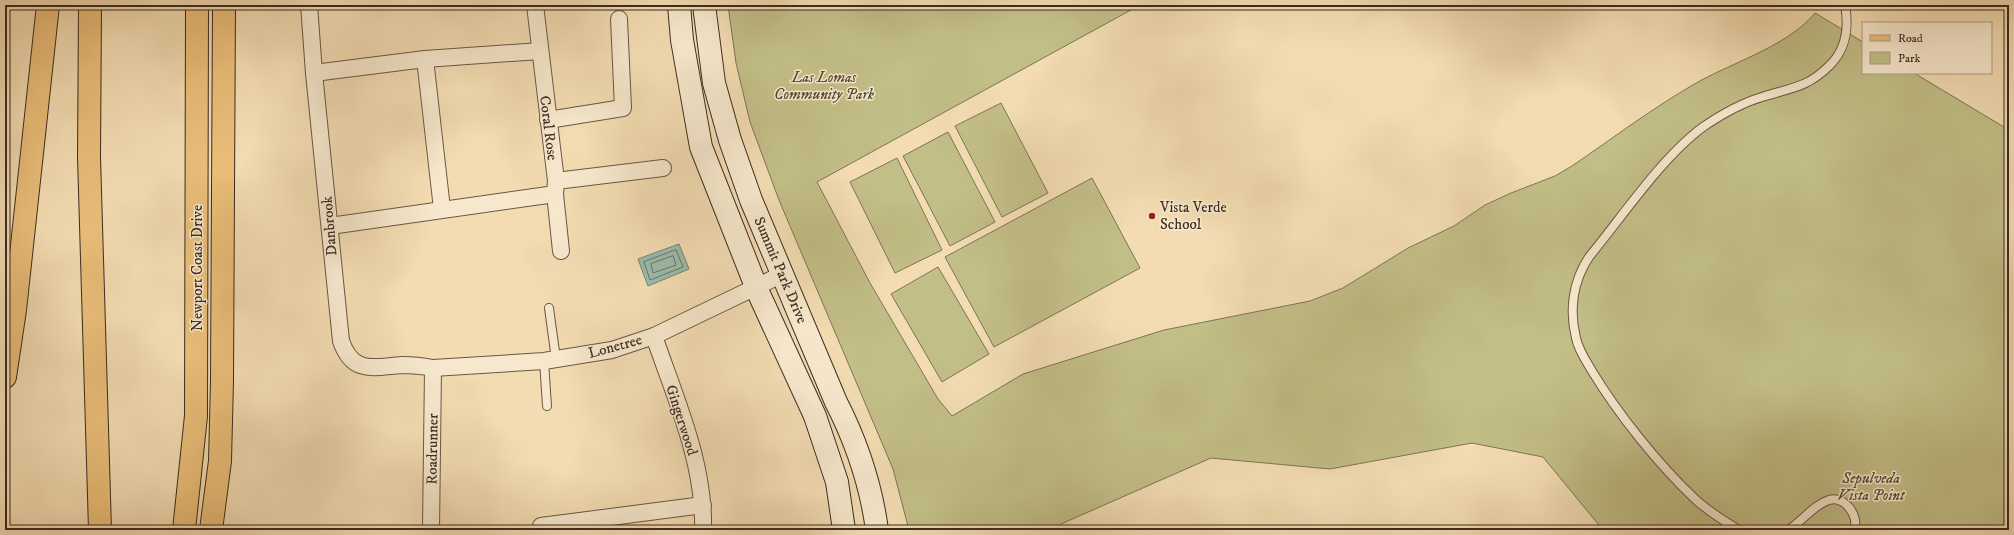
<svg xmlns="http://www.w3.org/2000/svg" width="2014" height="535" viewBox="0 0 2014 535" font-family="'IM FELL DW Pica',serif">
  <style>
    .green { fill: #c2be87; stroke: #7e7454 }
    .water { fill: #9bbcad; stroke: #758275 }
    .lines { fill: none; stroke-linecap: round; stroke-linejoin: round }
    .shore { stroke: #6b7466; stroke-width: 1 }
    .lane-casing { stroke: #695744; stroke-width: 10 }
    .street-casing { stroke: #695744; stroke-width: 18 }
    .secondary-casing { stroke: #3b2b20; stroke-width: 24 }
    .primary-casing { stroke: #3b2b20; stroke-width: 24 }
    .highway-casing { stroke: #3b2b20; stroke-width: 24 }
    .lane { stroke: #f7e8cd; stroke-width: 8 }
    .street { stroke: #f7e8cd; stroke-width: 16 }
    .secondary { stroke: #f7e8cd; stroke-width: 22 }
    .primary { stroke: #eabe79; stroke-width: 22 }
    .highway { stroke: #eabe79; stroke-width: 22 }
    .poi-dot { fill: #8f2418; stroke: #f7e8cd; stroke-width: 1.5 }
    .labels { text-anchor: middle; stroke-width: 3; stroke-linejoin: round; paint-order: stroke }
    .park-label { font-size: 15px; font-style: italic; fill: #564835; stroke: #f7e8cd }
    .street-label { font-size: 15px; fill: #3b2b20; stroke: #f7e8cd }
    .poi-label { font-size: 15px; fill: #3b2b20; stroke: #f7e8cd; text-anchor: start }
  </style>
  <rect width="100%" height="100%" fill="#f3dcb2"/>
  <filter id="stains"><feTurbulence type="fractalNoise" baseFrequency=".005" numOctaves="4"/><feColorMatrix values="0 0 0 0 .2 0 0 0 0 .09 0 0 0 0 .02 0 0 0 .5 -.17"/></filter>
  <radialGradient id="worn" r=".72"><stop offset=".6" stop-color="#630" stop-opacity="0"/><stop offset="1" stop-color="#630" stop-opacity=".3"/></radialGradient>
  <g class="green">
    <path d="M728 5H1140L817 182 870 283 938 399 952 416 1023 374 1164 330 1310 301 1343 288 1408 248 1454 226 1485 205 1511 193 1555 176 1572 166C1613 138 1654 107 1698 82 1734 62 1789 45 1815 13L1863 42V73H1914L2009 130V530H1603L1543 457 1472 443 1330 469 1211 458 1061 524 1055 530H909L893 469 779 200 750 122 736 63Z"/>
    <path d="M1001 103 1048 193 1002 217 955 126Z"/>
    <path d="M948 132 995 222 950 246 903 156Z"/>
    <path d="M897 158 942 250 895 273 850 182Z"/>
    <path d="M1092 178 1140 268 994 347 945 257Z"/>
    <path d="M938 267 989 354 942 382 891 294Z"/>
  </g>
  <path class="water" d="M679 244 689 269 648 286 638 259Z"/>
  <g class="lines">
    <g class="shore">
      <path d="M676 250 683 267 650 280 644 262Z"/>
      <path d="M673 256 676 265 653 273 651 264Z"/>
    </g>
    <defs>
      <g id="lane">
        <path d="M549 308 556 359"/>
        <path d="M544 361 547 406"/>
        <path d="M1739 530C1724 521 1708 511 1695 499 1658 464 1618 414 1592 371 1586 361 1578 349 1576 338 1569 310 1573 281 1589 257 1622 217 1662 157 1703 127 1719 116 1742 103 1762 97 1790 88 1807 88 1829 66 1846 50 1849 27 1845 5"/>
        <path d="M1788 530C1802 522 1813 505 1829 500 1844 495 1860 516 1854 530"/>
      </g>
      <g id="street">
        <path d="M309 5 314 73 341 341C353 375 373 367 402 365 412 365 422 366 433 368L544 361 612 350 654 336 783 274"/>
        <path d="M535 5 556 181 555 194 561 251"/>
        <path d="M425 59 442 209"/>
        <path d="M314 73 425 59 540 51"/>
        <path d="M548 120 623 108 619 19"/>
        <path d="M556 181 663 168"/>
        <path d="M330 226 555 194"/>
        <path d="M654 336C675 398 705 463 703 530"/>
        <path d="M541 526 703 505"/>
        <path d="M431 530 433 368"/>
      </g>
      <g id="secondary">
        <path d="M679 5 682 40 701 147 759 294 815 416 837 482 844 530"/>
        <path d="M704 5 714 83 730 140 751 200 836 402C857 443 871 485 877 530"/>
      </g>
      <g id="primary">
        <path d="M184 530 196 416 197 5"/>
        <path d="M211 530 220 461 222 381 224 5"/>
      </g>
      <g id="highway">
        <path d="M90 5 89 157 100 530"/>
        <path d="M5 377 15 310 48 5"/>
      </g>
    </defs>
    <use href="#lane" class="lane-casing"/>
    <use href="#street" class="street-casing"/>
    <use href="#secondary" class="secondary-casing"/>
    <use href="#primary" class="primary-casing"/>
    <use href="#highway" class="highway-casing"/>
    <use href="#lane" class="lane"/>
    <use href="#street" class="street"/>
    <use href="#secondary" class="secondary"/>
    <use href="#primary" class="primary"/>
    <use href="#highway" class="highway"/>
  </g>
  <circle class="poi-dot" cx="1152" cy="216" r="4"/>
  <g class="labels">
    <g class="park-label">
      <text x="824" y="82">Las Lomas<tspan x="824" dy="17">Community Park</tspan></text>
      <text x="1871" y="483">Sepulveda<tspan x="1871" dy="17">Vista Point</tspan></text>
    </g>
    <g class="street-label">
      <text transform="translate(549 128) rotate(83)" y="5">Coral Rose</text>
      <text transform="translate(329 226) rotate(-95)" y="5">Danbrook</text>
      <text transform="translate(197 268) rotate(-90)" y="5">Newport Coast Drive</text>
      <text transform="translate(781 270) rotate(67)" y="5">Summit Park Drive</text>
      <text transform="translate(615 346) rotate(-15)" y="5">Lonetree</text>
      <text transform="translate(682 420) rotate(72)" y="5">Gingerwood</text>
      <text transform="translate(432 449) rotate(-89)" y="5">Roadrunner</text>
    </g>
    <g class="poi-label">
      <text x="1160" y="212">Vista Verde<tspan x="1160" dy="17">School</tspan></text>
    </g>
  </g>
  <rect width="2014" height="535" fill="none" stroke="#f3dcb2" stroke-width="20"/>
  <rect x="6" y="6" width="2002" height="523" fill="none" stroke="#3b2b20" stroke-width="2"/>
  <rect x="10" y="10" width="1994" height="515" fill="none" stroke="#3b2b20"/>
  <rect x="1862" y="22" width="130" height="52" fill="#f7e8cd" stroke="#ac9c88"/>
  <rect x="1870" y="35" width="20" height="6" fill="#eabe79" stroke="#ac9c88"/>
  <text x="1898" y="42" font-size="12" fill="#3b2b20">Road</text>
  <rect x="1870" y="52" width="20" height="12" fill="#c2be87" stroke="#ac9c88"/>
  <text x="1898" y="62" font-size="12" fill="#3b2b20">Park</text>
  <rect width="100%" height="100%" filter="url(#stains)"/>
  <rect width="100%" height="100%" fill="url(#worn)"/>
</svg>
